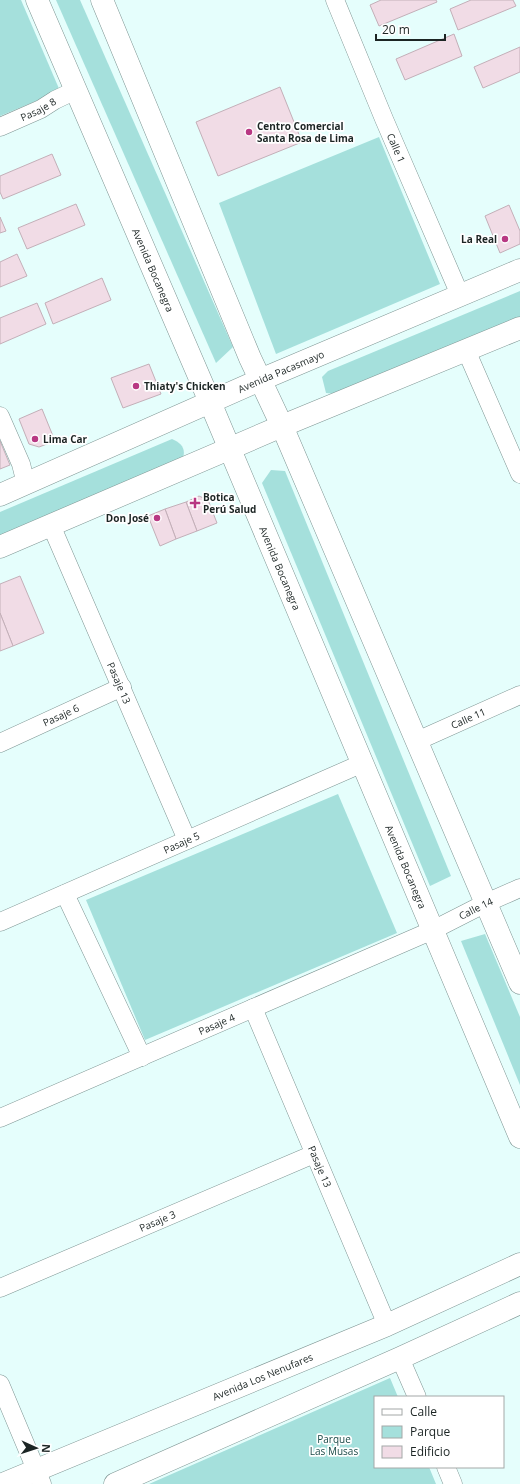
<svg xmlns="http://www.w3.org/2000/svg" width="520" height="1484" viewBox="0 0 520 1484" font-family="'Open Sans',sans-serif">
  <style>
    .green { fill: #a5e0dc }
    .building { fill: #f1dce6; stroke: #c3afb8 }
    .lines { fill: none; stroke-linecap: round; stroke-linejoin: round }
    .minor-casing { stroke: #7e9593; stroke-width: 19 }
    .tertiary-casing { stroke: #7e9593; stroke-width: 23 }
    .secondary-casing { stroke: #7e9593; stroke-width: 23 }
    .minor { stroke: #fff; stroke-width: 18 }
    .tertiary { stroke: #fff; stroke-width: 22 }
    .secondary { stroke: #fff; stroke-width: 22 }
    .poi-dot { fill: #b83883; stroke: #fff; stroke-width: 1.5 }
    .labels { text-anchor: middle; stroke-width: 3.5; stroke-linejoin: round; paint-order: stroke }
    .street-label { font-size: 10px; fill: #1c2524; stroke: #fff }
    .poi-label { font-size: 10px; font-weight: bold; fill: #1c2524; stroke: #fff; text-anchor: start }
    .park-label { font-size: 10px; fill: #194947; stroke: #fff }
  </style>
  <rect width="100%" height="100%" fill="#e5fefc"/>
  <g class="green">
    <path d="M0 0H21L60 91 0 116Z"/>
    <path d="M56 0H80L233 347 216 363Z"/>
    <path d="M379 137 440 284 276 354 219 203Z"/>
    <path d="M520 291V318L336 394 326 393 322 377 328 371Z"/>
    <path d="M172 439C181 443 186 448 183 458L0 539V512Z"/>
    <path d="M271 470 285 471 451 876 430 886 262 483Z"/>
    <path d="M338 794 397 933 145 1040 86 900Z"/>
    <path d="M485 934 520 1017V1085L461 941Z"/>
    <path d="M390 1378 398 1397H375V1467H429L436 1484H149Z"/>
  </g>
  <g class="building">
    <path d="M381 0H436L437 2 379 26 370 5Z"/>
    <path d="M471 0H513L516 6 458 30 450 9Z"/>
    <path d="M454 34 462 56 405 80 396 59Z"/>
    <path d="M520 47V72L483 88 474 67Z"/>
    <path d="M280 87 302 142 218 176 196 122Z"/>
    <path d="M52 154 61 175 3 199 0 192V176Z"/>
    <path d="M76 204 85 225 27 249 18 228Z"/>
    <path d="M509 205 520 231V244L500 253 485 216Z"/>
    <path d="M0 217 6 231 0 233Z"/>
    <path d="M17 254 27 276 0 287V262Z"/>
    <path d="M102 278 111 300 53 324 45 303Z"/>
    <path d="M37 303 46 324 0 344V318Z"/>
    <path d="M149 364 161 394 123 408 111 378Z"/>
    <path d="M42 409 55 441 39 447 29 444 19 419Z"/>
    <path d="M0 441 10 465 0 469Z"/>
    <path d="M199 496 208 500 217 523 197 531 186 502Z"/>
    <path d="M186 502 197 531 176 539 165 509Z"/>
    <path d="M165 509 176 539 160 546 148 516Z"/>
    <path d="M20 576 44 633 13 646 0 613V584Z"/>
    <path d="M0 613 13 646 0 651Z"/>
  </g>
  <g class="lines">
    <defs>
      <g id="minor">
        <path id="s1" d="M335 0 384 119 460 295"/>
        <path id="s2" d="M0 127 41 109 55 100 76 90"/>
        <path d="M466 350 520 474"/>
        <path d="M0 416 21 464 26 484"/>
        <path id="s3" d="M51 525 187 840"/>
        <path id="s4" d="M417 741 520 695"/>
        <path id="s5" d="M0 743 122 687"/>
        <path d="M65 894 142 1057"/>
        <path id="s6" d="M0 922 363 763"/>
        <path id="s7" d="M253 1008 387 1325"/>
        <path id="s8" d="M0 1118 433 930 486 903 520 888"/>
        <path id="s9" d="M0 1288 314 1154"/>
        <path d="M400 1358 417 1397"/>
        <path d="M0 1384 42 1484"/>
        <path d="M446 1467 453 1484"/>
      </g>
      <g id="tertiary">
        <path id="s10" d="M3 1484 387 1325 520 1264"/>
        <path d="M115 1484 400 1358 520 1303"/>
      </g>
      <g id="secondary">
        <path id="s11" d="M37 0 210 402 520 1137"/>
        <path d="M102 0 250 358 282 426 520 983"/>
        <path id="s12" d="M0 495 260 380 520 270"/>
        <path d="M0 547 282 426 520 328"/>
      </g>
    </defs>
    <use href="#minor" class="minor-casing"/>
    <use href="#tertiary" class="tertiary-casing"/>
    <use href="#secondary" class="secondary-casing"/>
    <use href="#minor" class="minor"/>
    <use href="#tertiary" class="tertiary"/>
    <use href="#secondary" class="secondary"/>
  </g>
  <g class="poi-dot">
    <circle cx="249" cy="132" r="4"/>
    <circle cx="505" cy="239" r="4"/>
    <circle cx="136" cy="386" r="4"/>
    <circle cx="35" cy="439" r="4"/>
    <path d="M193 497h4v4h4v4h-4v4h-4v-4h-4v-4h4z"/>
    <circle cx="157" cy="518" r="4"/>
  </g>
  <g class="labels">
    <g class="street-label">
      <text dy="4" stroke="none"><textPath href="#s2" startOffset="42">Pasaje 8</textPath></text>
      <text dy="4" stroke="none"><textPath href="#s1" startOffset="160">Calle 1</textPath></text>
      <text dy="4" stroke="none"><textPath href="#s11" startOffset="294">Avenida Bocanegra</textPath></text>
      <text dy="4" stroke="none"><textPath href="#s12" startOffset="307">Avenida Pacasmayo</textPath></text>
      <text dy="4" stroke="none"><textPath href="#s11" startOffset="618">Avenida Bocanegra</textPath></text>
      <text dy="4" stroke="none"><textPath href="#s3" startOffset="172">Pasaje 13</textPath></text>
      <text dy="4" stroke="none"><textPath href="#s5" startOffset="67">Pasaje 6</textPath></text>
      <text dy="4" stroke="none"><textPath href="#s4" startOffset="56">Calle 11</textPath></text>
      <text dy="4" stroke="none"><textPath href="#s6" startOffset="198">Pasaje 5</textPath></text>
      <text dy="4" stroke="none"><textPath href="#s11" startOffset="942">Avenida Bocanegra</textPath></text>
      <text dy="4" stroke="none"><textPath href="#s8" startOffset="520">Calle 14</textPath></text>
      <text dy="4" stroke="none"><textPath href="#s8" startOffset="236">Pasaje 4</textPath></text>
      <text dy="4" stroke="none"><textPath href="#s7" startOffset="172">Pasaje 13</textPath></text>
      <text dy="4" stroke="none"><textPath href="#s9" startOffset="171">Pasaje 3</textPath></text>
      <text dy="4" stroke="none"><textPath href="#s10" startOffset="281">Avenida Los Nenufares</textPath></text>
    </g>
    <g class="poi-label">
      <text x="257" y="130">Centro Comercial<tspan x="257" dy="12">Santa Rosa de Lima</tspan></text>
      <text x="497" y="243" text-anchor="end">La Real</text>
      <text x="144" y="390">Thiaty's Chicken</text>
      <text x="43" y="443">Lima Car</text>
      <text x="203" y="501">Botica<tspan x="203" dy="12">Perú Salud</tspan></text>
      <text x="149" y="522" text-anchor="end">Don José</text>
    </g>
    <g class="park-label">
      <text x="334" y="1443">Parque<tspan x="334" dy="12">Las Musas</tspan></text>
    </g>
  </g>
  <rect x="374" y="1396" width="130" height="72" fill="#ffffff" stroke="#a4a8a7"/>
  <rect x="382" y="1409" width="20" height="6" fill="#ffffff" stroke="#a4a8a7"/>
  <text x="410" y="1416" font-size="12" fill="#1c2524">Calle</text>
  <rect x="382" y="1426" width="20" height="12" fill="#a5e0dc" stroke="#a4a8a7"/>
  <text x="410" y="1436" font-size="12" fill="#1c2524">Parque</text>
  <rect x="382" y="1446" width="20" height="12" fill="#f1dce6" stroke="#a4a8a7"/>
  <text x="410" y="1456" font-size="12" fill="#1c2524">Edificio</text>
  <g transform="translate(36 1448) rotate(93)" stroke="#ffffff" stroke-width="3" paint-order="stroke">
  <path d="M0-3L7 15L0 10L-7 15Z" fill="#1c2524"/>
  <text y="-6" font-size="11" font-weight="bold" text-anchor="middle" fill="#1c2524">N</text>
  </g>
  <path d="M376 34v6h69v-6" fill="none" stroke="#1c2524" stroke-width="2"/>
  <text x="382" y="34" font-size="12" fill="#1c2524" stroke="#ffffff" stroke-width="3" paint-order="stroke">20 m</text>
</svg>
